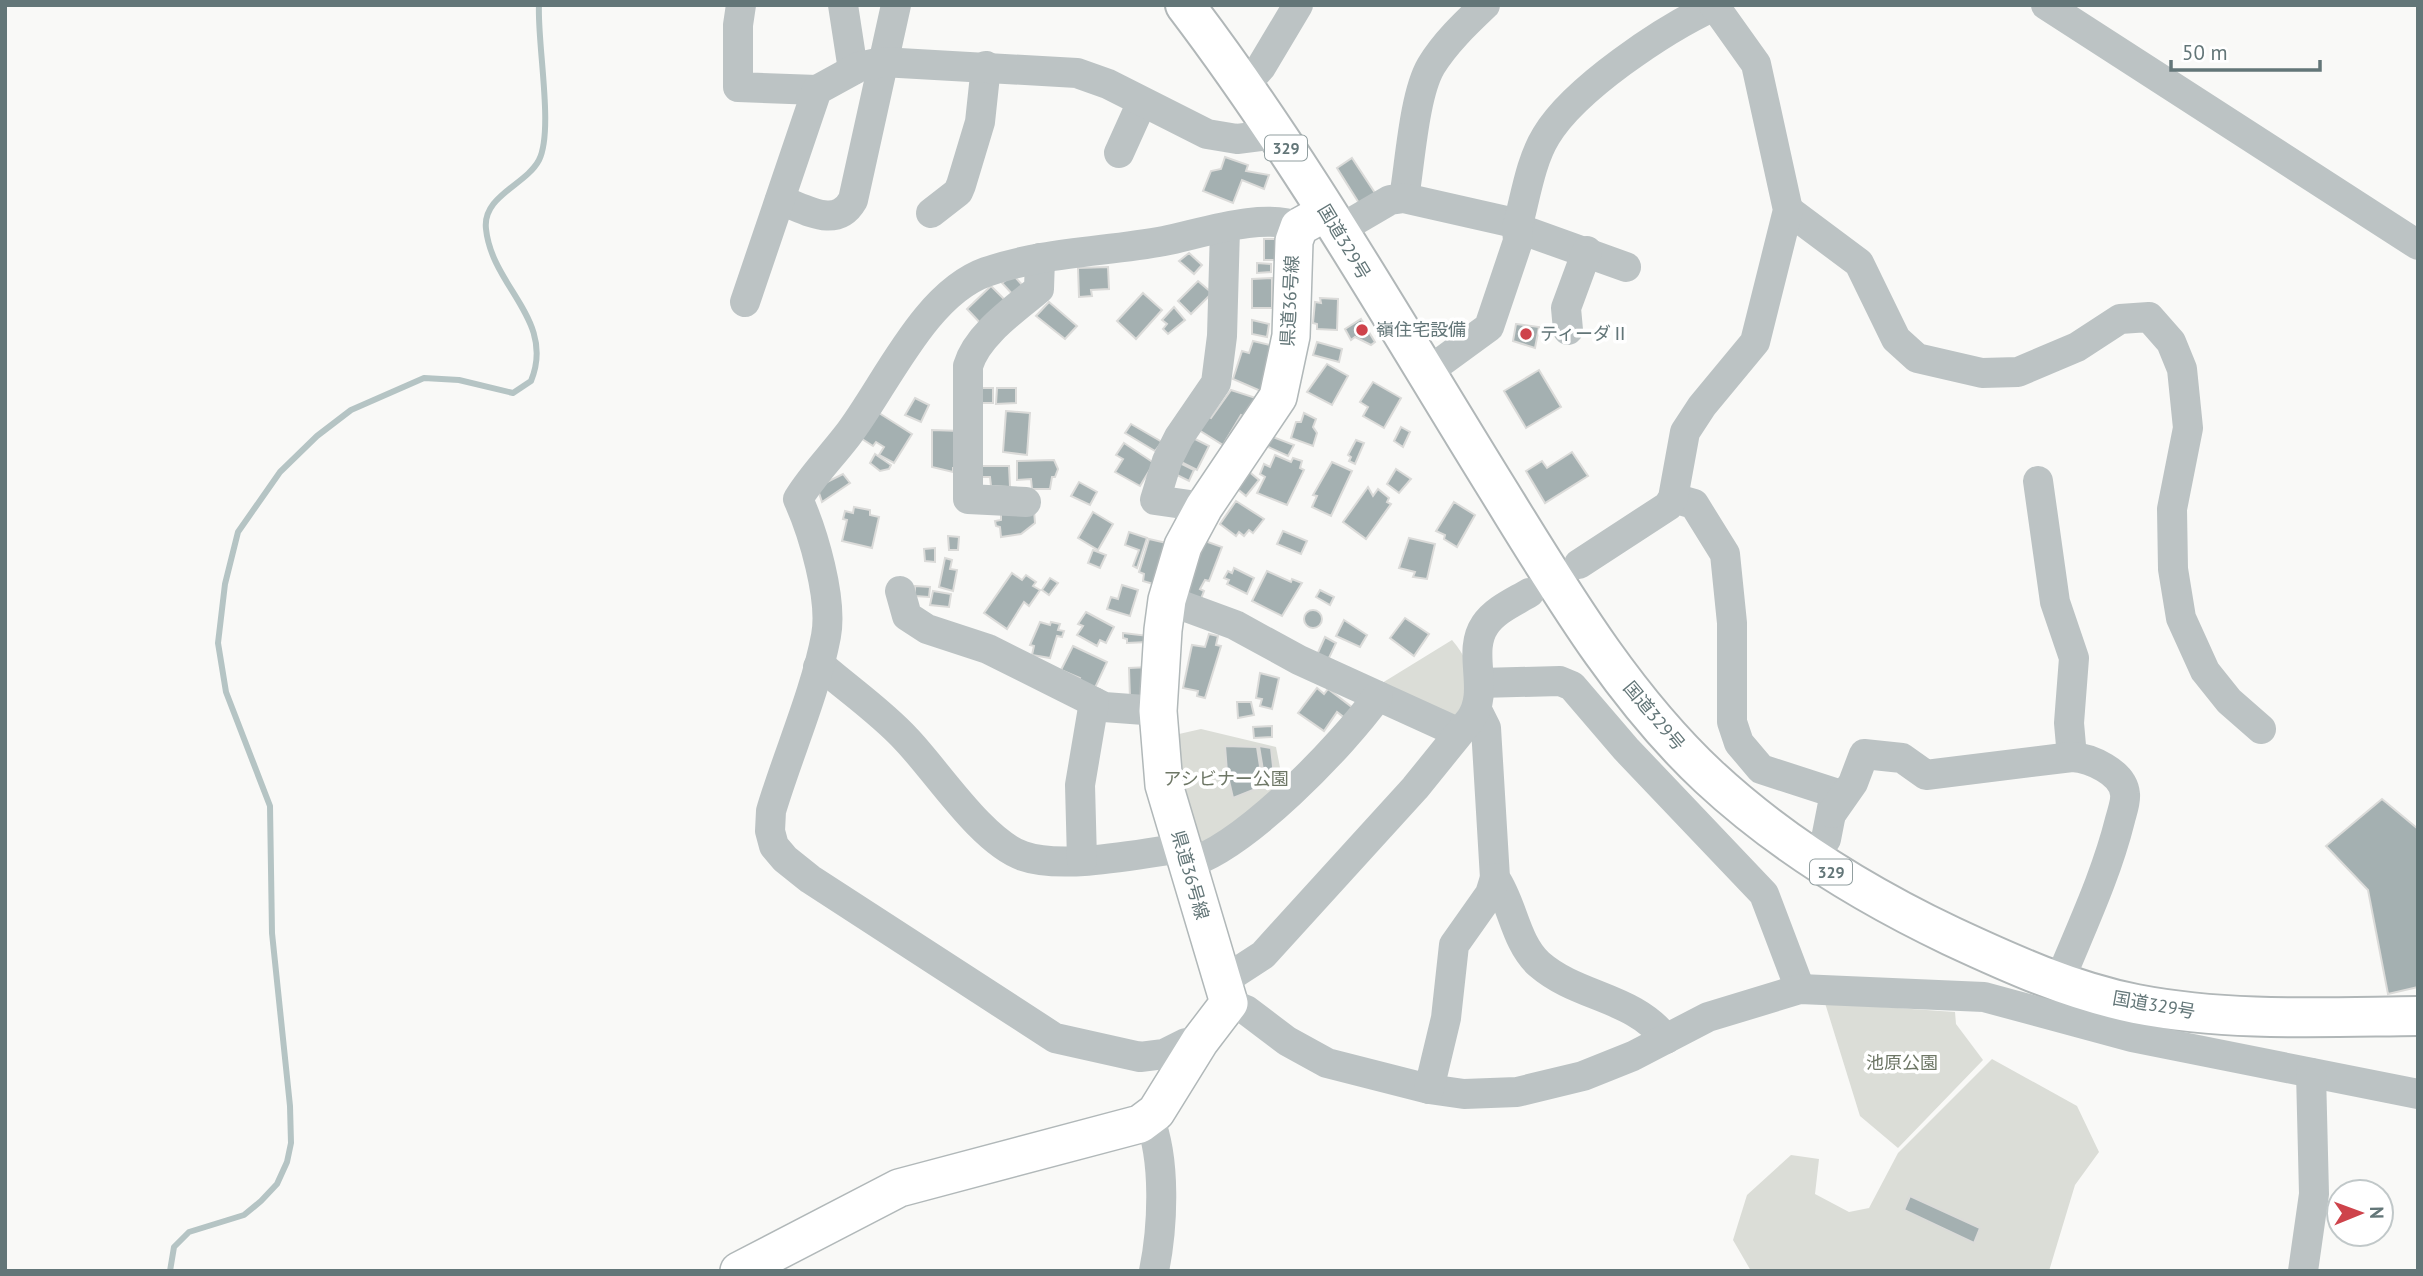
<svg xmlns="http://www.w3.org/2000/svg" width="2423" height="1276" viewBox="0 0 2423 1276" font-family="'PT Sans','Noto Sans JP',sans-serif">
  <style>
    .green { fill: #dbddd7 }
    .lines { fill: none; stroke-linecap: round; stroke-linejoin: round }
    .stream { stroke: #b5c4c4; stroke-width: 6 }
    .building { fill: #a4b0b1; stroke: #dbdbd9; stroke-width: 2 }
    .major-casing { stroke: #b1b8b9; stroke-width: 40 }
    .highway-casing { stroke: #b1b7b8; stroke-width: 42 }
    .minor { stroke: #bcc3c4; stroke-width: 30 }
    .major { stroke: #fff; stroke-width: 37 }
    .highway { stroke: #fff; stroke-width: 38 }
    .poi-dot { fill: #ce434b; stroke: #fff; stroke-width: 2.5 }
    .labels { text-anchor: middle; stroke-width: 7; stroke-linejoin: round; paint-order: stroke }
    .shield { fill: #fff; stroke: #929fa0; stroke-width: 2 }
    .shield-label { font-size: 16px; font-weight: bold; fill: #637678 }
    .street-label { font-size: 18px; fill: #637678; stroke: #fff }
    .poi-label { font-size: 18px; fill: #637678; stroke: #fff; text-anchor: start }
    .park-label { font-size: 18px; fill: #6e7766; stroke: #fff }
  </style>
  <rect width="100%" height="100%" fill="#f9f9f7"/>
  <g class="green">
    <path d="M1452 640C1479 672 1470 687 1457 722L1374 688Z"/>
    <path d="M1201 729 1276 747 1284 788 1200 850 1182 782 1179 734Z"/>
    <path d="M1825 1003 1955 1012 1956 1024 1983 1060 1898 1148 1860 1116Z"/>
    <path d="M1992 1059 2077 1106 2099 1152 2075 1185 2049 1271H1751L1733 1240 1747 1195 1791 1155 1819 1159 1815 1194 1849 1212 1869 1208 1898 1153Z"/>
  </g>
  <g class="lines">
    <path class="stream" d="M170 1271 174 1247 189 1232 244 1215 261 1201 277 1184 287 1162 291 1143 290 1106 272 933 270 806 226 692 218 643 225 584 238 532 280 472 317 436 351 410 424 378 459 380 513 393 531 381C556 320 492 287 486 229 482 196 526 185 539 160 554 130 537 43 539 5"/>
  </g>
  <g class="building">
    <path d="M1225 157 1248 165 1246 171 1269 175 1264 189 1242 180 1233 203 1203 191 1211 171 1221 169Z"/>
    <path d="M1352 158 1375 193 1359 203 1337 168Z"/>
    <path d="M1264 239H1280L1281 260H1264Z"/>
    <path d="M1189 253 1202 265 1194 274 1179 261Z"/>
    <path d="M1257 263 1271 264V272L1257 273Z"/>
    <path d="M1108 267 1109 289 1091 290 1092 296 1079 297 1078 268Z"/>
    <path d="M1013 275 1026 289 1016 298 1002 283Z"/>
    <path d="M1272 278V308H1252V279Z"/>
    <path d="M1198 281 1212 293 1191 314 1178 301Z"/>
    <path d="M991 286 1008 303 985 328 967 309Z"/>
    <path d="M1143 293 1162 310 1136 339 1117 321Z"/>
    <path d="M1320 298 1338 299 1337 330 1317 329V324L1313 323 1315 302 1321 303Z"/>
    <path d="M1049 302 1077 326 1065 339 1036 316Z"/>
    <path d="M1174 307 1185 320 1168 334 1163 329 1167 324 1162 320Z"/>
    <path d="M1361 319 1375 342 1371 345 1355 337 1351 340 1345 329Z"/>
    <path d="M1252 320 1269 324 1267 337 1252 334Z"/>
    <path d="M1516 324 1539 327 1535 348 1513 341Z"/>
    <path d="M1253 341 1274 346 1263 392 1233 379 1242 351 1249 353Z"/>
    <path d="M1317 342 1342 349 1339 362 1313 355Z"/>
    <path d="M1327 364 1348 376 1332 405 1307 392Z"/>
    <path d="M1539 370 1561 407 1526 428 1504 391Z"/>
    <path d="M1373 382 1401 398 1384 428 1363 416 1368 407 1360 402Z"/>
    <rect x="979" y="388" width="14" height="15"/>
    <path d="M997 388H1016V403L996 404Z"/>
    <path d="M1231 390 1259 399 1248 418 1241 415 1223 445 1194 427 1203 414 1211 418Z"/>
    <path d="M915 398 929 405 921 422 905 415Z"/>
    <path d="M1006 411 1030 413 1027 455 1003 452Z"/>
    <path d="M879 413 912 434 894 463 879 455 884 447 876 442 873 446 856 435Z"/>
    <path d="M1304 413 1316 419 1313 427 1317 433 1313 446 1291 438 1296 422H1301Z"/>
    <path d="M1131 424 1162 442 1155 451 1125 433Z"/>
    <path d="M1401 427 1410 432 1403 447 1394 441Z"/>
    <path d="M932 430 961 431 958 468H953V472L932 467Z"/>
    <path d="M1270 436 1294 445 1288 456 1264 445Z"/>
    <path d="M1191 437 1209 446 1197 470 1179 461Z"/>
    <path d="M1356 440 1364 443 1355 464 1349 461 1351 457 1348 455Z"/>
    <path d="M1124 443 1154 463 1140 486 1115 472 1123 459 1116 455Z"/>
    <path d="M1572 452 1588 476 1545 503 1526 471 1542 461 1547 468Z"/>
    <path d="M875 454 891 465 889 469 880 471 870 463Z"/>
    <path d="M1275 455 1291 462 1293 458 1302 461 1300 468 1304 470 1287 505 1257 493 1265 477 1260 474 1264 464 1270 467Z"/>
    <path d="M1017 461 1054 460 1058 469 1055 477H1052L1050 489H1032L1031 479 1017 480Z"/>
    <path d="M1176 461 1194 470 1189 481 1171 472Z"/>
    <path d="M1332 462 1352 471 1331 516 1312 507 1317 496 1313 495Z"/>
    <path d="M976 466H1009L1010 487 991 486 990 477H980Z"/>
    <path d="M1396 469 1411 479 1399 493 1387 484Z"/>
    <path d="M1247 470 1259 480 1246 496 1234 486Z"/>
    <path d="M843 474 850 483 822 502 817 487Z"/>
    <path d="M1079 482 1097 492 1090 505 1071 496Z"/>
    <path d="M1368 487 1373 496 1378 489 1389 498 1387 502 1391 504 1366 539 1343 522Z"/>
    <path d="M1236 501 1264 519 1253 533 1249 530 1244 536 1239 532 1236 536 1220 524Z"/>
    <path d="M1454 502 1475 515 1457 547 1444 539 1445 535 1436 531Z"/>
    <path d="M854 507 870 510V515L879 517 872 548 842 541 847 520 843 519 845 511 853 513Z"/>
    <path d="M1001 510H1034L1035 523 1021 534 1001 537 1000 527 996 526 995 521 1001 520Z"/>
    <path d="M1093 512 1113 524 1098 550 1078 538Z"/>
    <path d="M1283 531 1307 541 1301 554 1277 544Z"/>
    <path d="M1129 532 1147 538 1137 568 1133 566 1139 550 1125 545Z"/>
    <path d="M948 536 959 537 958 550H949Z"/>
    <path d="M1409 538 1435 544 1427 579 1413 577 1415 572 1399 568Z"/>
    <path d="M1149 539 1171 544 1160 586 1143 581 1144 574 1139 572Z"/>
    <path d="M1205 541 1222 547 1209 581 1205 580 1200 589 1204 591 1200 601 1185 594Z"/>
    <path d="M935 548V562L925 561 924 549Z"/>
    <path d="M1093 550 1106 555 1100 568 1088 563Z"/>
    <path d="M945 558 952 560 950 569 957 570 953 591 939 587Z"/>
    <path d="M1234 568 1254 578 1247 594 1227 584 1229 580 1224 578 1228 571 1232 573Z"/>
    <path d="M1267 571 1291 582 1292 579 1302 583 1282 616 1252 601Z"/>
    <path d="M1012 573 1022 580 1026 575 1036 582 1033 586 1040 590 1029 606 1024 602 1007 629 984 613Z"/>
    <path d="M1050 578 1058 583 1049 595 1042 590Z"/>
    <path d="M1122 585 1138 590 1130 616 1107 609 1111 597 1118 599Z"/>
    <path d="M915 586 930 587 929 597 915 596Z"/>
    <path d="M1320 590 1334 597 1330 605 1316 597Z"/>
    <path d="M933 591 951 594 949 607 930 605Z"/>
    <circle cx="1313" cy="619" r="9"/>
    <path d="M1086 612 1114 627 1106 643 1100 640 1097 646 1077 635 1083 626 1078 624Z"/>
    <path d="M1405 618 1429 634 1414 656 1390 638Z"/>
    <path d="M1344 620 1367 635 1360 647 1336 636Z"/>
    <path d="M1040 622 1050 625 1051 622 1060 624 1058 630 1064 631 1062 637 1057 636 1050 658 1032 655 1034 646 1030 645Z"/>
    <path d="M1123 633 1149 636 1148 642 1127 643V639L1123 638Z"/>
    <path d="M1209 634 1218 636 1216 645 1221 646 1205 698 1197 696 1198 691 1183 688 1192 645 1205 647Z"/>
    <path d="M1325 637 1336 643 1327 662 1316 657Z"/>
    <path d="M1073 646 1107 662 1094 690 1078 684 1080 678 1061 670Z"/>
    <path d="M1150 667 1151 699H1130L1129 668Z"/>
    <path d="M1260 673 1279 678 1272 709 1260 706 1262 699 1256 698Z"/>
    <path d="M1317 688 1324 694 1328 689 1353 708 1345 718 1337 712 1324 731 1298 713Z"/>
    <path d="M1237 702H1251L1254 715 1238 718Z"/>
    <path d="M1272 726V737L1254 738 1253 727Z"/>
    <path d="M1225 746 1257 747 1263 786 1233 798 1227 772Z"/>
    <path d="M1259 746 1271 748 1275 785 1266 788Z"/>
    <path d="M2382 799 2418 829V987L2388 994 2368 890 2326 846Z"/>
    <path d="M1910 1196 1980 1228 1974 1243 1904 1210Z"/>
  </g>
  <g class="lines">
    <defs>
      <path id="major" d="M739 1271 899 1188 1140 1124 1156 1112 1200 1041 1229 1003 1164 785 1158 711 1163 630 1167 600 1183 546 1204 507 1278 397 1291 336 1294 241 1299 227 1326 212"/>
      <path id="highway" d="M1185 5C1299 155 1393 320 1492 480 1556 583 1619 693 1709 777 1781 844 1863 894 1951 936 2011 964 2071 991 2136 1004 2229 1022 2323 1017 2418 1016"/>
    </defs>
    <use href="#major" class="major-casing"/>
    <use href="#highway" class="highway-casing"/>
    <g class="minor">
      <path d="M741 5 738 25V87L817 90"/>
      <path d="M843 5 853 70"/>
      <path d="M2046 5 2418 245"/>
      <path d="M1245 85 1261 67 1298 5"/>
      <path d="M1119 153 1142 102"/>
      <path d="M1404 198C1410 163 1414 95 1431 66 1445 43 1465 24 1485 5"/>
      <path d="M780 200C806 209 836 230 853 200L896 5"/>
      <path d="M1788 210 1859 263 1896 339 1917 358 1982 373 2018 372 2077 347 2120 319 2149 317 2171 342 2182 369 2188 428 2172 509 2173 569 2181 618 2205 671 2229 701 2261 729"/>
      <path d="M931 213 958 192 961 185 980 122 986 66"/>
      <path d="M1517 228 1626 267"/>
      <path d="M1337 231 1390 200 1404 198 1519 224"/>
      <path d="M745 302 817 90 859 67 882 62 1077 73 1108 84 1207 134 1237 139 1278 134"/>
      <path d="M1568 330 1566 308 1587 251"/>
      <path d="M1426 373 1489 327 1518 241 1517 228C1525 200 1530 162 1546 136 1574 89 1664 29 1714 6"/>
      <path d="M2038 481 2055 602 2074 658 2069 723 2072 757"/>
      <path d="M1673 498 1694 504 1725 554 1732 623V722L1739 743 1761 769 1835 793 1826 839 1813 859"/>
      <path d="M1026 502 968 499V366C977 335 1015 309 1039 289L1040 258"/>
      <path d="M1204 507 1155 500 1167 461 1179 437 1216 383 1222 336 1225 229"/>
      <path d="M1579 564 1668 506 1673 498 1685 432 1702 406 1755 342 1788 210 1756 64 1714 5"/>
      <path d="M900 591 907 616 927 629 988 649 1104 707 1158 711"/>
      <path d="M1167 600 1235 625 1299 660 1457 732"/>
      <path d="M818 667 825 669C852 692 882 713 906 739 936 770 982 842 1023 856 1062 870 1140 854 1182 848"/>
      <path d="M1480 683 1560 681 1572 686 1626 749 1764 894 1800 989"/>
      <path d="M1477 710 1486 728 1495 878C1513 904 1515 942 1539 964 1578 998 1633 996 1666 1039"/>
      <path d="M1832 813 1853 783 1864 754 1902 758 1926 775 2072 757C2090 758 2123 772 2125 794 2126 802 2122 812 2120 820 2106 876 2081 928 2059 982"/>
      <path d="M1082 860 1080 785 1094 702"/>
      <path d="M1186 864C1244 848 1342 746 1378 696"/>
      <path d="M1223 981 1263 955 1415 788 1470 720C1491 691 1466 653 1485 625 1495 610 1514 602 1529 593"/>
      <path d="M1229 1003 1246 1010 1287 1041 1327 1063 1429 1089 1464 1094 1517 1092 1583 1076 1633 1056 1708 1017 1800 989 1984 997 2132 1037 2418 1094"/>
      <path d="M1200 1041 1186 1043 1164 1054 1140 1057 1055 1038 810 879 785 859 774 846 770 831 771 811C788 754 815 694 826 636 833 599 813 532 798 499 812 476 830 458 847 436 885 387 924 294 986 272 1043 252 1105 252 1164 241 1203 233 1263 212 1299 227"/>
      <path d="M1429 1089 1446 1018 1454 945 1490 894 1495 878"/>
      <path d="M1149 1118C1166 1159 1163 1227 1154 1271"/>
      <path d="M2303 1271 2314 1194 2311 1073"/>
    </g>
    <use href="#major" class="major"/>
    <use href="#highway" class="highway"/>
  </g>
  <g class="poi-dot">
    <circle cx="1362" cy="330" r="7"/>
    <circle cx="1526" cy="334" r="7"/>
  </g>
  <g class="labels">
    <g class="shield">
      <rect x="1265" y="135.5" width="42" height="25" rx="5"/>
      <rect x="1810" y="859.5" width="42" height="25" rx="5"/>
    </g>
    <g class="shield-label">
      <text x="1286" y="154">329</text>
      <text x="1831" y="878">329</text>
    </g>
    <g class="street-label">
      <text transform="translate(1344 242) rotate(59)" y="6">国道329号</text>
      <text transform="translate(1290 301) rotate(-87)" y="6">県道36号線</text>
      <text transform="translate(1654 716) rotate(50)" y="6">国道329号</text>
      <text transform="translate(1190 875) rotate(74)" y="6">県道36号線</text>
      <text transform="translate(2154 1005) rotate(10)" y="6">国道329号</text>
    </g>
    <g class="poi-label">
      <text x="1376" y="336">嶺住宅設備</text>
      <text x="1540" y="340">ティーダⅡ</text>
    </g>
    <g class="park-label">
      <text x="1226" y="785">アシビナー公園</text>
      <text x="1902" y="1069">池原公園</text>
    </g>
  </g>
  <rect width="2423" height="1276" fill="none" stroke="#637678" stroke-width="14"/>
  <g transform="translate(2360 1213) rotate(89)"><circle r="33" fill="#ffffff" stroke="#c1c8c9" stroke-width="2"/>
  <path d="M0-5L12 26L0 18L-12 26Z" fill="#ce434b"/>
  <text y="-10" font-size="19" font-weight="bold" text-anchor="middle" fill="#637678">N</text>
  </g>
  <path d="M2171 60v10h149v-10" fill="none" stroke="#637678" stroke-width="3.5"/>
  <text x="2182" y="60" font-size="21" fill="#637678" stroke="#ffffff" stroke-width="5" paint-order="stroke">50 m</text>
</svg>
